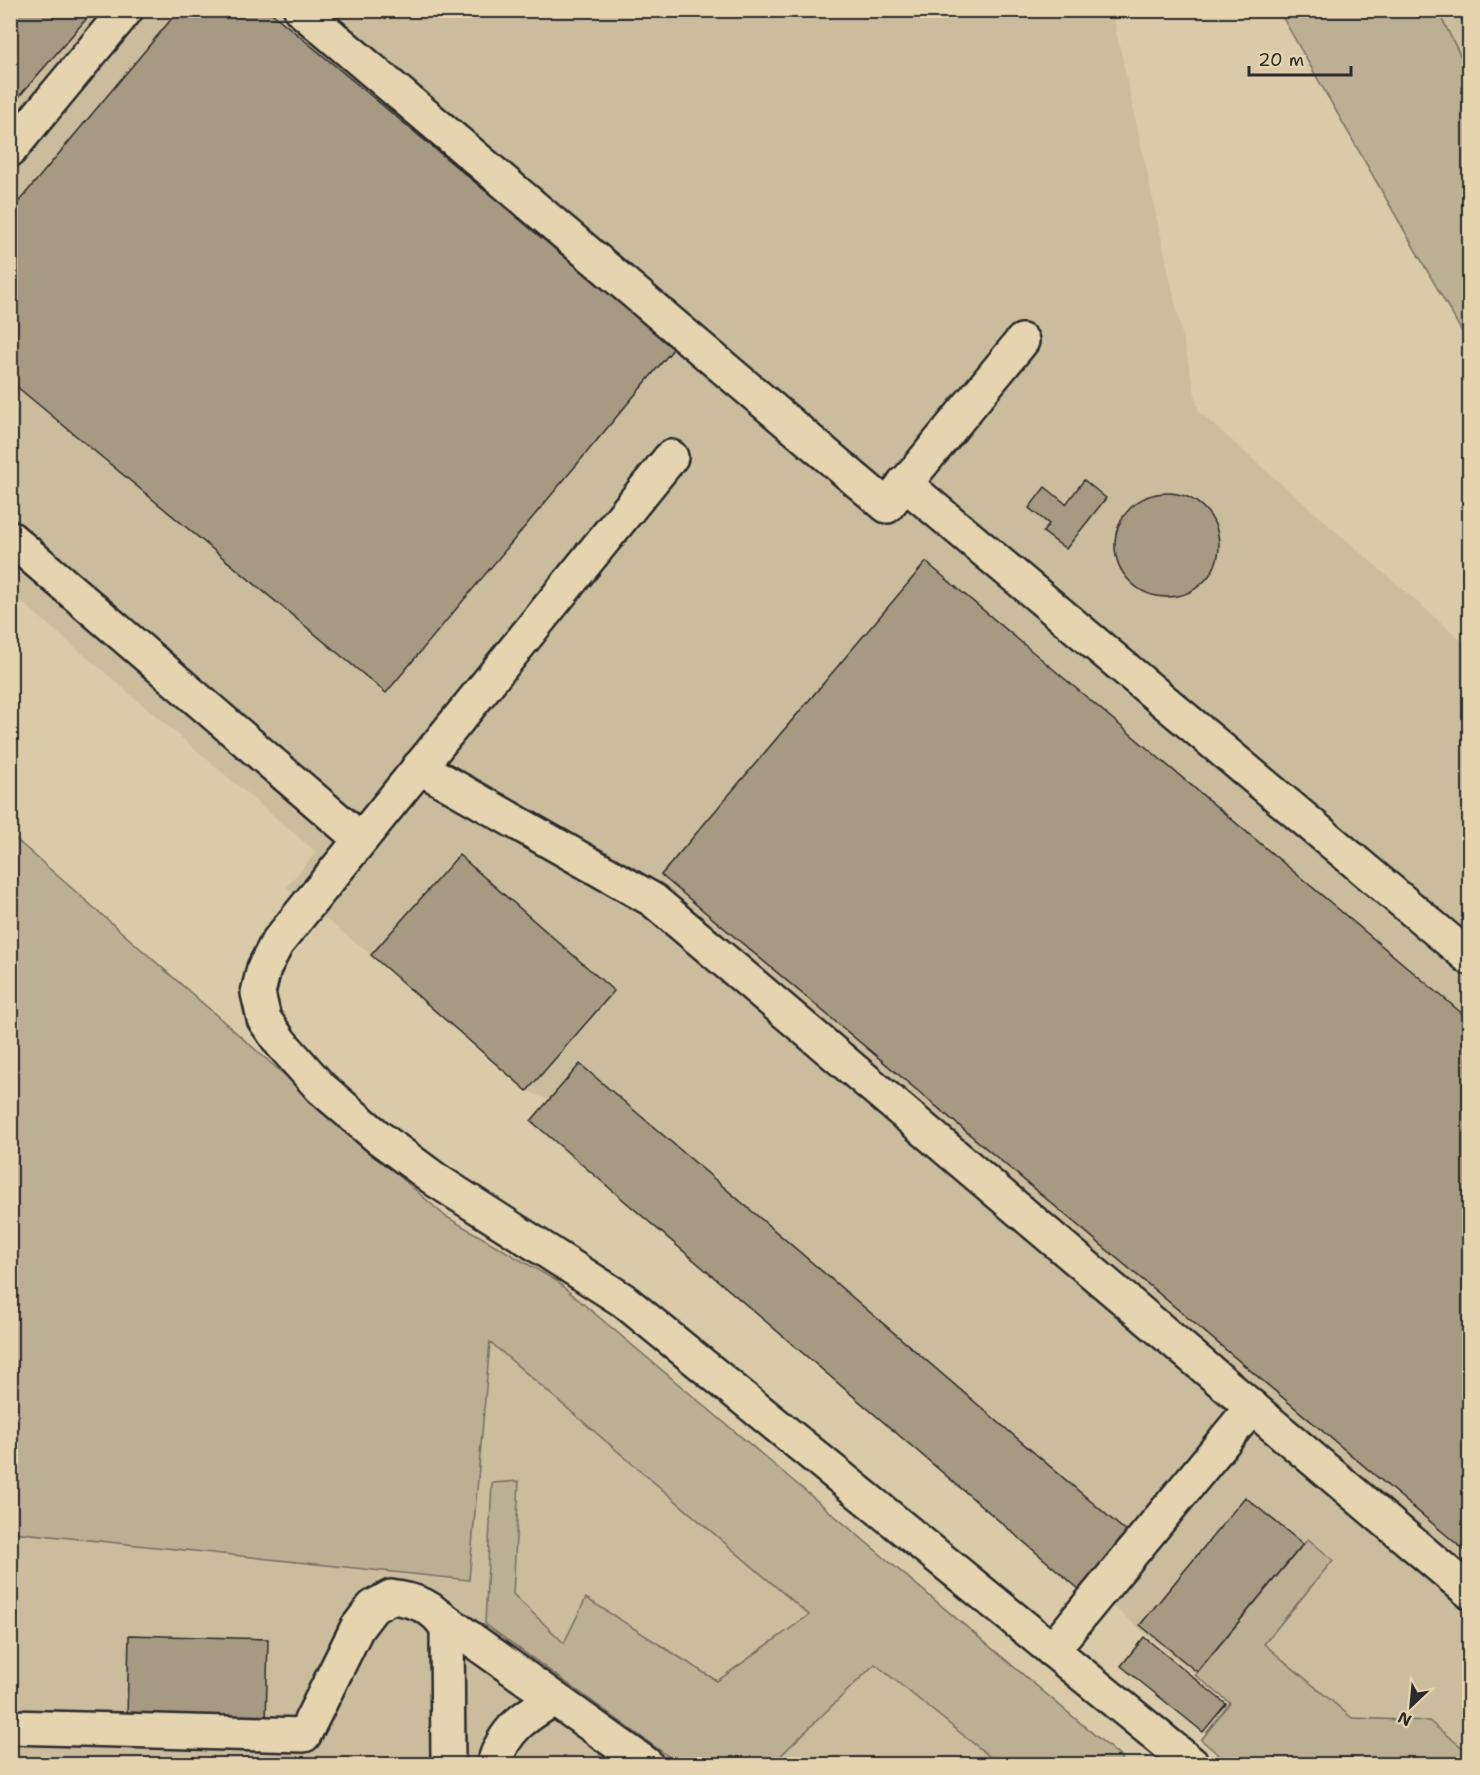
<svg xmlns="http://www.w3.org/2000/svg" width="1480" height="1775" viewBox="0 0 1480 1775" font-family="'Shantell Sans',sans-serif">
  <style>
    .built { fill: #cbbc9e }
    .green { fill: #bdaf94; stroke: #746d60; stroke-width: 1.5 }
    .building { fill: #a79a83; stroke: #2b2b2b; stroke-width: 1.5 }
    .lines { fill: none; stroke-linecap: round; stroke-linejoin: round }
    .minor-casing { stroke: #2b2b2b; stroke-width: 38 }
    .minor { stroke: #e6d4b1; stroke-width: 33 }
    .rail-casing { stroke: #2b2b2b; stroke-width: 7 }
    .rail { stroke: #e6d4b1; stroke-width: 4.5; stroke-dasharray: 14; stroke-linecap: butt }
  </style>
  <rect width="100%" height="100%" fill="#dbcaa9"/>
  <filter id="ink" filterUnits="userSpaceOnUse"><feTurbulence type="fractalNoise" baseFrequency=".0167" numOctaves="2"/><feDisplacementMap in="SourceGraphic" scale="12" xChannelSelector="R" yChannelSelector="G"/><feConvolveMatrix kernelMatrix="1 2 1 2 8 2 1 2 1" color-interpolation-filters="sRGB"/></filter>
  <g filter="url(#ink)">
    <g class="built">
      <path d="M11 11H1112L1199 412 1469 647V1753L1429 1721 1352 1718 1263 1643 1333 1560 1308 1540 1195 1675 531 1121 549 1100 527 1091 371 955 286 887 316 852 11 593Z"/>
      <path d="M1438 11H1469V73Z"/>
      <path d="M10 834 445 1216 555 1280 1129 1764H11Z"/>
    </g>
    <g class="green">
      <path d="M1279 11H1438L1469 73V344Z"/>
      <path d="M10 834 445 1216 555 1280 1122 1758 1118 1764H999L875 1664 772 1764H679L485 1624 492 1483 519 1481 513 1594 564 1643 586 1598 717 1681 809 1615 490 1342 469 1580 13 1532 10 1521Z"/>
      <path d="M1308 1539 1333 1560 1264 1644 1352 1718 1429 1721 1469 1753V1764H1230L1201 1740 1230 1703 1195 1675Z"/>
    </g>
    <g class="building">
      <path d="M10 10H94L10 107Z"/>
      <path d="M179 10H268L674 348 386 693 10 381V212Z"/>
      <path d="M1084 480 1106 498 1066 549 1043 532 1049 524 1029 508 1045 487 1066 504Z"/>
      <circle cx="1167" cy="545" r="52"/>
      <path d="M926 562 1470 1020V1555L661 875Z"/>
      <path d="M459 855 614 991 527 1091 371 955Z"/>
      <path d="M580 1064 1129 1534 1080 1590 531 1121Z"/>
      <path d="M1245 1497 1303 1544 1197 1672 1140 1625Z"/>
      <path d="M129 1635 268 1639 266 1722 127 1718Z"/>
      <path d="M1144 1637 1226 1704 1203 1732 1121 1666Z"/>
    </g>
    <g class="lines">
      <defs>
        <g id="minor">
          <path d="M301 10 887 506 1022 341"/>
          <path d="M10 150 126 10"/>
          <path d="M671 457 277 943 264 968 258 993 264 1019 281 1043 321 1088 378 1137 436 1180 623 1300 1192 1764"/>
          <path d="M904 483 1470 958"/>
          <path d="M10 538 360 839"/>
          <path d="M419 767 653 900 1470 1592"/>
          <path d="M440 1617 646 1764"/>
          <path d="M1052 1650 1252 1407"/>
          <path d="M10 1727 304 1735 357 1628 373 1607 391 1597C415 1600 434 1606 447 1628L448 1764"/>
          <path d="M494 1764C504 1729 525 1716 554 1699"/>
        </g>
      </defs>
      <use href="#minor" class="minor-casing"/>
      <use href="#minor" class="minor"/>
      <defs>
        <path id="rail" d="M1460 10 1470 30"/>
      </defs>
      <use href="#rail" class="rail-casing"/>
      <use href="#rail" class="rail"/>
    </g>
  </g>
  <rect width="1480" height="1775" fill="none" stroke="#e6d4b1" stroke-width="36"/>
  <rect x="18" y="18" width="1444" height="1739" fill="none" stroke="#2b2b2b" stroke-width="2" filter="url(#ink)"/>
  <g transform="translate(1411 1706) rotate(206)" stroke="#e6d4b1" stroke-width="4.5" paint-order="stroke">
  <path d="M0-4.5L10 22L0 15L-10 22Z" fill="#2b2b2b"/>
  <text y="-9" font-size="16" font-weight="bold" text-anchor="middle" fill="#2b2b2b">N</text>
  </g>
  <path d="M1249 66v9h102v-9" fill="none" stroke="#2b2b2b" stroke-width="3"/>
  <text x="1258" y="66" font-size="18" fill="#2b2b2b" stroke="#e6d4b1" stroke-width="4.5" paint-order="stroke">20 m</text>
</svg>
